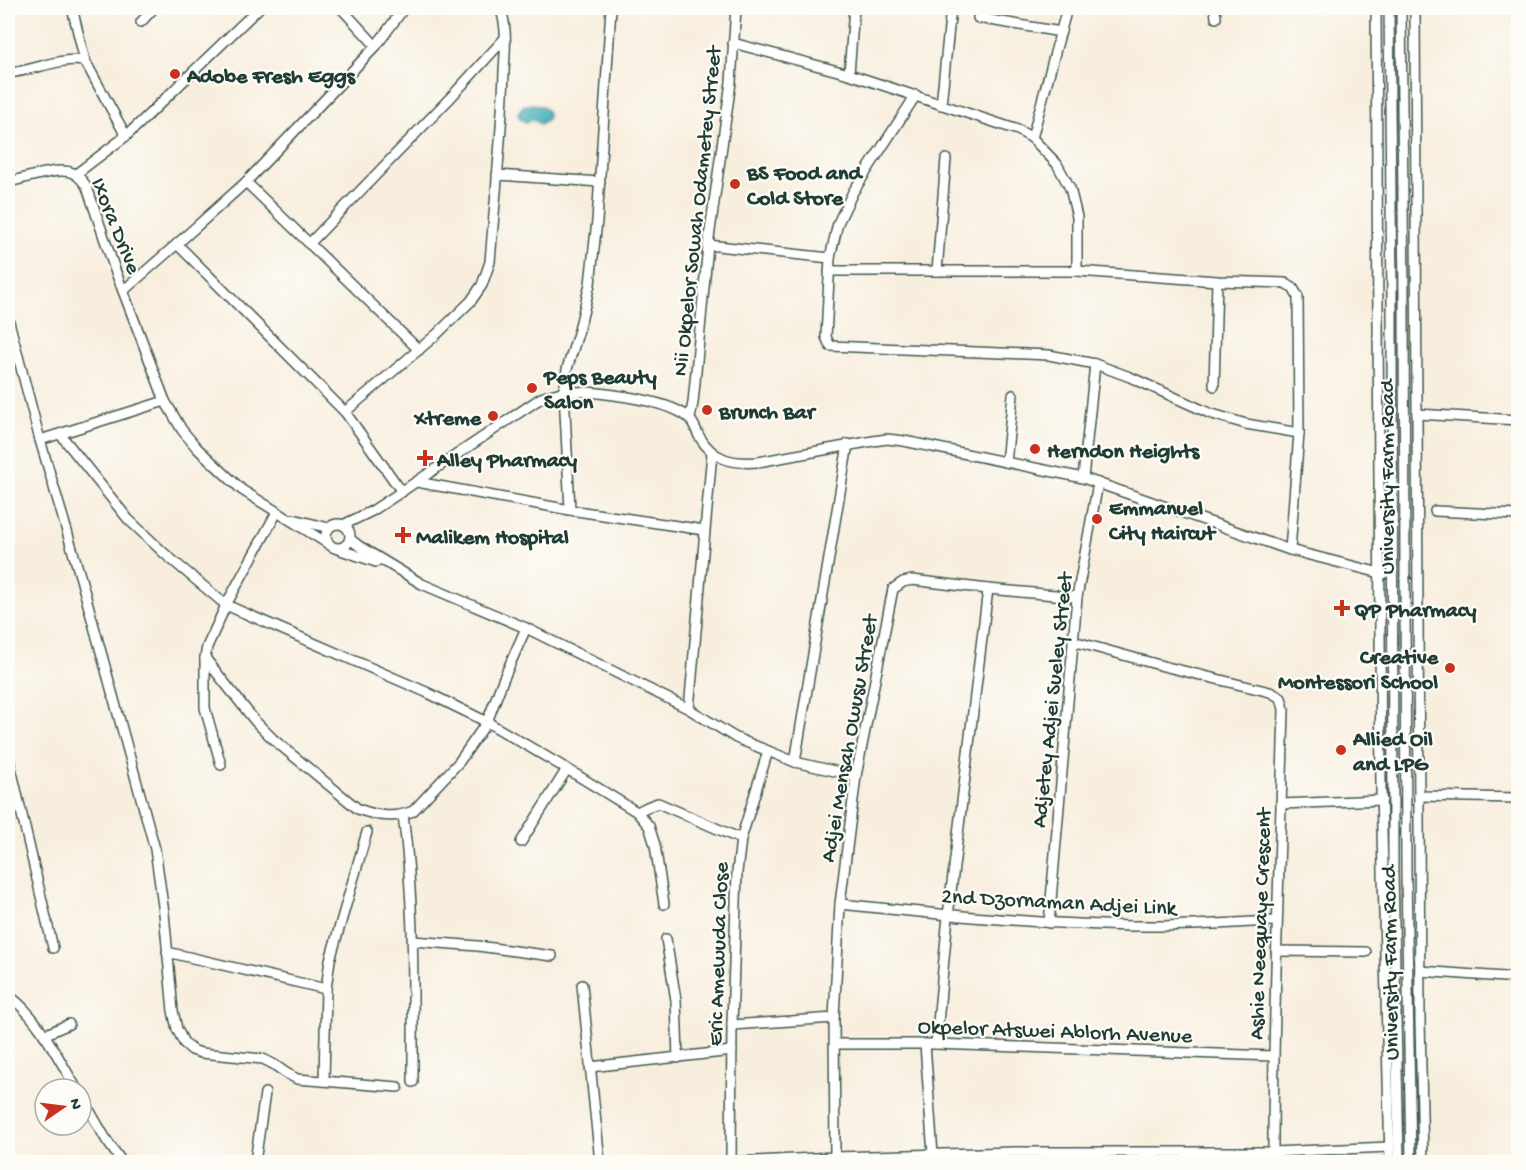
<svg xmlns="http://www.w3.org/2000/svg" width="1526" height="1170" viewBox="0 0 1526 1170" font-family="'Gochi Hand',sans-serif">
  <style>
    .water { fill: #3daeb7; stroke: #2e7676; stroke-width: 1.5 }
    .lines { fill: none; stroke-linecap: round; stroke-linejoin: round }
    .minor-casing { stroke: #40584e; stroke-width: 12 }
    .minor { stroke: #fff; stroke-width: 9 }
    .poi-dot { fill: #c8321e; stroke: #fdfcf7; stroke-width: 2 }
    .labels { text-anchor: middle; stroke-width: 4.5; stroke-linejoin: round; paint-order: stroke }
    .poi-label { font-size: 22px; font-weight: bold; fill: #1f3d34; stroke: #fdfcf7; text-anchor: start }
    .street-label { font-size: 22px; fill: #1f3d34; stroke: #fdfcf7 }
  </style>
  <rect width="100%" height="100%" fill="#fdfcf7"/>
  <filter id="ink" filterUnits="userSpaceOnUse"><feTurbulence type="fractalNoise" baseFrequency=".0167" numOctaves="2"/><feDisplacementMap in="SourceGraphic" scale="12" xChannelSelector="R" yChannelSelector="G"/><feConvolveMatrix kernelMatrix="1 2 1 2 8 2 1 2 1" color-interpolation-filters="sRGB"/></filter>
  <filter id="wash" filterUnits="userSpaceOnUse"><feTurbulence type="fractalNoise" baseFrequency=".008" numOctaves="4" result="noise"/><feDisplacementMap in="SourceGraphic" scale="24" xChannelSelector="R" yChannelSelector="G"/><feGaussianBlur stdDeviation="1.35" result="paint"/><feColorMatrix in="noise" values="0 0 0 0 0 0 0 0 0 0 0 0 0 0 0 0 0 1.4 0 .05"/><feComposite in="paint" operator="in"/></filter>
  <g filter="url(#wash)">
    <rect width="100%" height="100%" fill="#f8eede"/>
    <path class="water" d="M533 104C546 106 556 117 540 124L534 120 525 122 519 117 518 113 523 106Z"/>
  </g>
  <g filter="url(#ink)">
    <g class="lines">
      <defs>
        <g id="minor">
          <path d="M72 8 85 61 126 136"/>
          <path d="M341 8 376 46"/>
          <path d="M1215 8 1216 18"/>
          <path d="M1376 8 1381 789 1390 1162"/>
          <path d="M1389 8 1392 297 1393 873 1399 1162"/>
          <path d="M1401 8 1404 297 1406 873 1411 1162"/>
          <path d="M1415 8 1420 1020 1423 1162"/>
          <path d="M978 18 1061 32"/>
          <path d="M141 22 154 8"/>
          <path d="M733 43 849 74 1018 130 1032 138 1057 164 1070 188 1077 217V271"/>
          <path d="M8 73C34 71 58 57 85 61"/>
          <path d="M849 74 854 8"/>
          <path d="M916 95 853 192 838 223 830 258 826 337 830 346 1049 355 1095 364 1130 377 1209 413 1246 424 1299 433"/>
          <path d="M941 105 951 8"/>
          <path d="M1032 138 1067 8"/>
          <path d="M76 174 126 136 141 122 259 8"/>
          <path d="M497 175 600 182"/>
          <path d="M8 182C24 179 59 166 73 173 79 176 83 181 87 187L115 270 165 401 182 430 197 448 242 490 330 545"/>
          <path d="M246 182 419 350"/>
          <path d="M177 244 345 412 402 492"/>
          <path d="M309 244 453 95 505 38"/>
          <path d="M708 245 830 258"/>
          <path d="M829 271H1077L1217 281 1285 283 1293 288 1298 297 1299 433 1290 550"/>
          <path d="M937 271 946 159"/>
          <path d="M123 291 177 244 246 182 376 46 404 8"/>
          <path d="M8 318 40 440 81 579 155 849 164 913 173 1011 177 1029 184 1043 192 1050 201 1053 263 1059 273 1064 286 1073 297 1079 398 1087"/>
          <path d="M1214 386 1217 281"/>
          <path d="M345 412 436 335 471 301 482 285 490 262C495 198 502 135 504 72 505 51 508 27 500 8"/>
          <path d="M1417 414 1518 420"/>
          <path d="M690 418 693 403 708 245 731 82 736 8"/>
          <path d="M60 434 128 519 165 554 226 605 426 692 487 722 567 769 637 812 649 826 655 845 664 904"/>
          <path d="M40 440 165 401"/>
          <path d="M1006 462 1013 395"/>
          <path d="M1083 478 1095 364"/>
          <path d="M417 482 570 510 704 530"/>
          <path d="M570 510 564 392 567 369 579 330 590 284 597 221 611 8"/>
          <path d="M1435 511 1518 515"/>
          <path d="M293 519 329 528"/>
          <circle cx="338" cy="536" r="12"/>
          <path d="M343 525 372 511 389 500 541 398C548 396 555 393 563 392 591 390 666 399 688 417 693 421 696 430 699 436 713 460 732 464 758 462L873 441 887 439 904 441 1083 478 1290 550 1384 574"/>
          <path d="M350 539 359 546 422 584 526 628 689 709 736 738 795 762 856 776"/>
          <path d="M335 548 376 562"/>
          <path d="M1073 641 1163 666 1270 692 1281 698 1284 709C1280 857 1273 1004 1273 1152"/>
          <path d="M205 658 255 721 274 740 358 809C377 816 394 819 413 811L459 762 487 722 503 680 526 628"/>
          <path d="M689 709 712 453"/>
          <path d="M8 755 53 948"/>
          <path d="M795 762 848 444"/>
          <path d="M221 765 205 708V658L207 647 226 605 277 512"/>
          <path d="M1419 796 1518 798"/>
          <path d="M1281 804 1382 800"/>
          <path d="M637 812 647 807 658 803 741 839"/>
          <path d="M403 815C415 904 413 993 413 1082"/>
          <path d="M521 842 567 769"/>
          <path d="M840 904C937 914 1034 924 1131 926 1179 927 1228 923 1276 921"/>
          <path d="M1049 923 1077 597 1098 483"/>
          <path d="M666 939 676 1000 678 1058"/>
          <path d="M413 941 478 946 552 956"/>
          <path d="M1276 951 1366 952"/>
          <path d="M167 952 326 989"/>
          <path d="M1420 971 1518 978"/>
          <path d="M582 985 600 1162"/>
          <path d="M8 995C39 1017 57 1057 77 1089"/>
          <path d="M732 1025 834 1018"/>
          <path d="M44 1035 69 1024"/>
          <path d="M835 1044H936L1273 1056"/>
          <path d="M925 1044 933 1155"/>
          <path d="M936 1044 948 916 988 589"/>
          <path d="M590 1067 732 1051"/>
          <path d="M324 1081 326 989 330 960 367 832"/>
          <path d="M81 1096 107 1141 122 1162"/>
          <path d="M835 1157 834 1018 840 904 856 776 893 589 903 582 912 580 988 589 1077 597"/>
          <path d="M255 1162 265 1093"/>
          <path d="M731 1162 732 1025 737 872 741 839 768 751"/>
          <path d="M736 1162 835 1157 1015 1152H1273L1389 1147"/>
          <path d="M949 1162 962 1154"/>
        </g>
      </defs>
      <use href="#minor" class="minor-casing"/>
      <use href="#minor" class="minor"/>
    </g>
  </g>
  <g class="poi-dot">
    <circle cx="175" cy="74" r="6"/>
    <circle cx="735" cy="184" r="6"/>
    <circle cx="532" cy="388" r="6"/>
    <circle cx="707" cy="410" r="6"/>
    <circle cx="493" cy="416" r="6"/>
    <circle cx="1035" cy="449" r="6"/>
    <path d="M422 449h6v6h6v6h-6v6h-6v-6h-6v-6h6z"/>
    <circle cx="1097" cy="519" r="6"/>
    <path d="M400 526h6v6h6v6h-6v6h-6v-6h-6v-6h6z"/>
    <path d="M1339 599h6v6h6v6h-6v6h-6v-6h-6v-6h6z"/>
    <circle cx="1450" cy="668" r="6"/>
    <circle cx="1341" cy="750" r="6"/>
  </g>
  <g class="labels">
    <g class="poi-label">
      <text x="187" y="82">Adobe Fresh Eggs</text>
      <text x="747" y="179">BS Food and<tspan x="747" dy="25">Cold Store</tspan></text>
      <text x="544" y="383">Peps Beauty<tspan x="544" dy="25">Salon</tspan></text>
      <text x="719" y="418">Brunch Bar</text>
      <text x="481" y="424" text-anchor="end">Xtreme</text>
      <text x="1047" y="457">Herndon Heights</text>
      <text x="437" y="466">Alley Pharmacy</text>
      <text x="1109" y="514">Emmanuel<tspan x="1109" dy="25">City Haircut</tspan></text>
      <text x="416" y="543">Malikem Hospital</text>
      <text x="1354" y="616">QP Pharmacy</text>
      <text x="1438" y="663" text-anchor="end">Creative<tspan x="1438" dy="25">Montessori School</tspan></text>
      <text x="1353" y="745">Allied Oil<tspan x="1353" dy="25">and LPG</tspan></text>
    </g>
    <g class="street-label">
      <text transform="translate(695 211) rotate(-84)" y="8">Nii Okpelor Sowah Odametey Street</text>
      <text transform="translate(118 225) rotate(68)" y="8">Ixora Drive</text>
      <text transform="translate(1385 477) rotate(-90)" y="8">University Farm Road</text>
      <text transform="translate(1050 700) rotate(-84)" y="8">Adjetey Adjei Sueley Street</text>
      <text transform="translate(847 738) rotate(-80)" y="8">Adjei Mensah Owusu Street</text>
      <text transform="translate(1059 900) rotate(3)" y="8">2nd Dzornaman Adjei Link</text>
      <text transform="translate(1258 924) rotate(-88)" y="8">Ashie Neequaye Crescent</text>
      <text transform="translate(716 954) rotate(-88)" y="8">Eric Amewuda Close</text>
      <text transform="translate(1388 963) rotate(-91)" y="8">University Farm Road</text>
      <text transform="translate(1055 1029) rotate(2)" y="8">Okpelor Atswei Ablorh Avenue</text>
    </g>
  </g>
  <rect width="1526" height="1170" fill="none" stroke="#fdfcf7" stroke-width="30"/>
  <g transform="translate(63 1107) rotate(76)"><circle r="28" fill="#fdfcf7" stroke="#a4b0a9" stroke-width="1.5"/>
  <path d="M0-4.5L10 22L0 15L-10 22Z" fill="#c8321e"/>
  <text y="-9" font-size="16" font-weight="bold" text-anchor="middle" fill="#1f3d34">N</text>
  </g>
</svg>
